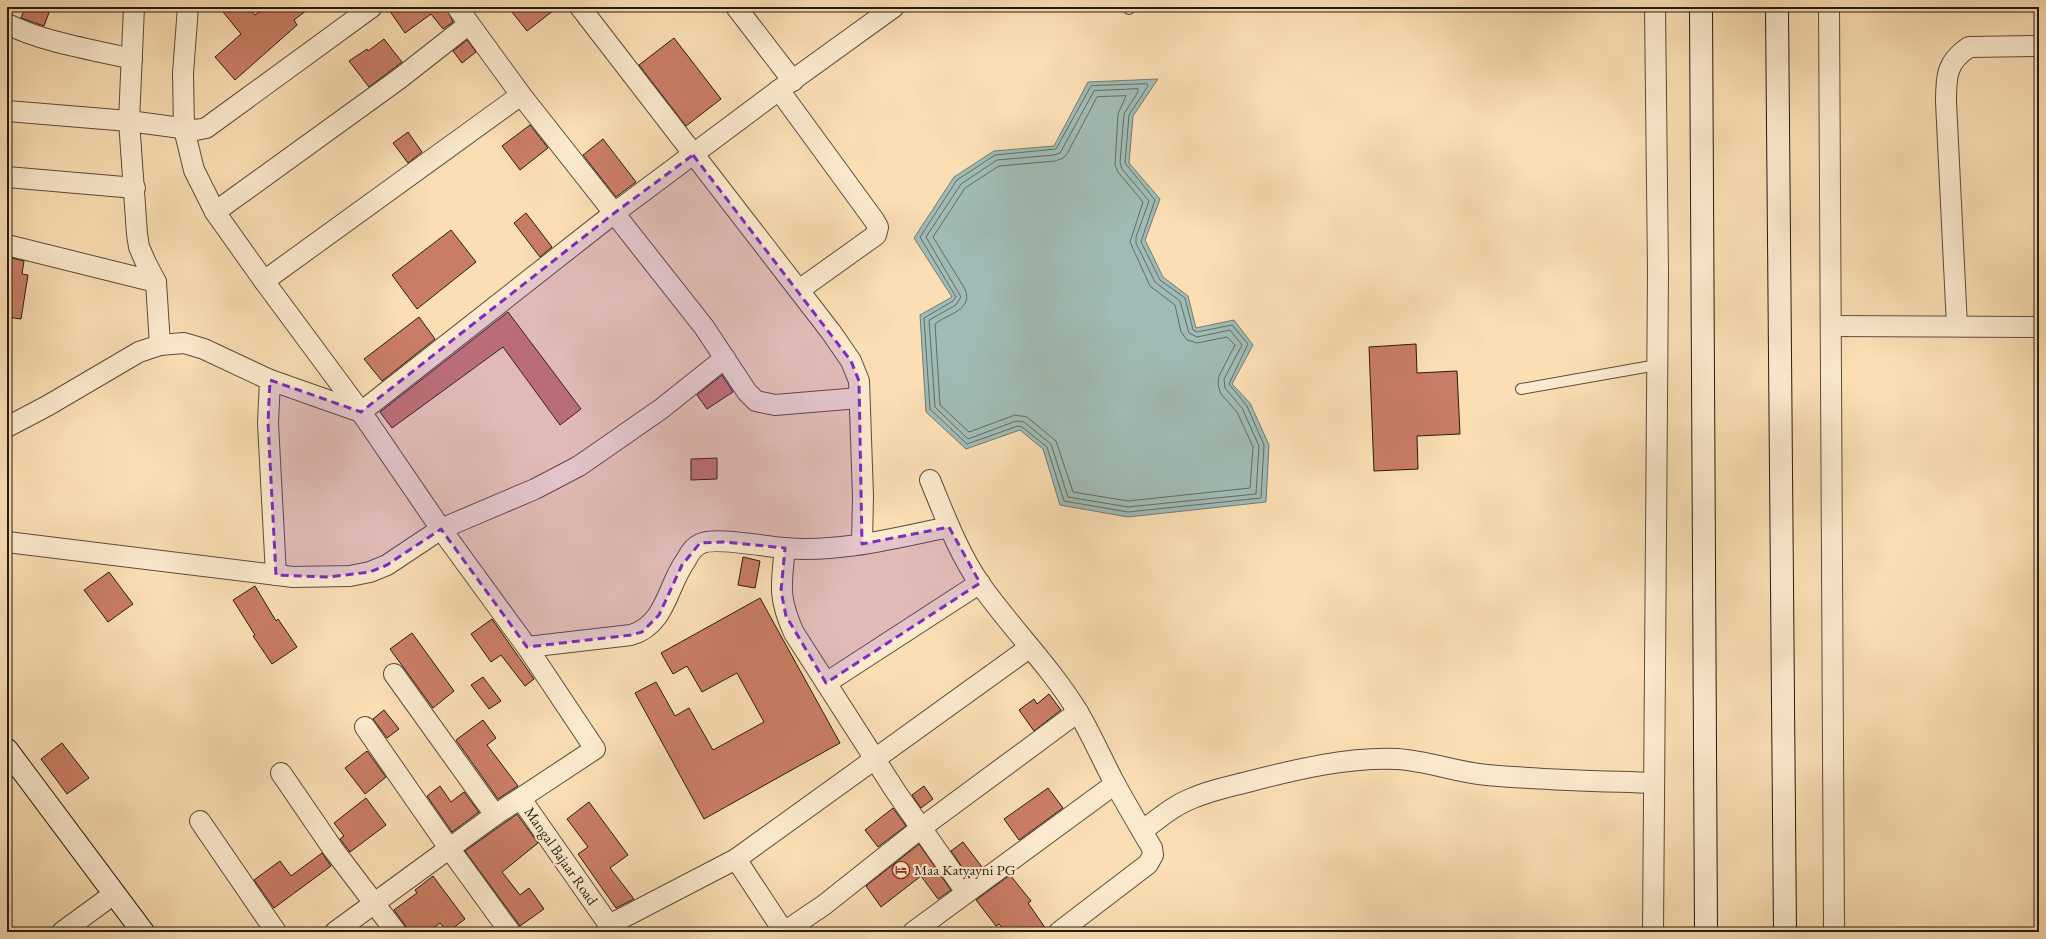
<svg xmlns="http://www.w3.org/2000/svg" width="2046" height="939" viewBox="0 0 2046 939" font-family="'EB Garamond',serif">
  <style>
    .water { fill: #a0bbb5; stroke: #6f7b72 }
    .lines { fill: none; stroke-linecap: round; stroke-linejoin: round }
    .shore { stroke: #636b61; stroke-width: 1 }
    .building { fill: #ca7d65; stroke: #261b0d }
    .lane-casing { stroke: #5b4c37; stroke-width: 12 }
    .street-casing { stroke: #5b4c37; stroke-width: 22 }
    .secondary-casing { stroke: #261b0d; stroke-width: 24 }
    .lane { stroke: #fceace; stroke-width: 10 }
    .street { stroke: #fceace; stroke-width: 20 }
    .secondary { stroke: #fceace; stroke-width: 22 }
    .marked { fill: #7b2cbf; fill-opacity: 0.2; stroke: #7b2cbf; stroke-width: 3; stroke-dasharray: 8 5; stroke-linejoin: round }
    .labels { text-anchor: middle; stroke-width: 4; stroke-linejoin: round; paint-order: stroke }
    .street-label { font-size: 15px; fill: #261b0d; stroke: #fceace }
    .poi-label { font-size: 15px; fill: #261b0d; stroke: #fceace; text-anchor: start }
  </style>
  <rect width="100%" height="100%" fill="#fbdeb4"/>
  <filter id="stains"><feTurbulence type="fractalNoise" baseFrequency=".005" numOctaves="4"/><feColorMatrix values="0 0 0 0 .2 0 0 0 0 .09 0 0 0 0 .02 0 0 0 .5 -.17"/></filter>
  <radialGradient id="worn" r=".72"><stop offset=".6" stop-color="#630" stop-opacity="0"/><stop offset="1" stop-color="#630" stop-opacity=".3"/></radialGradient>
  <path class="water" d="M1158 79 1133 116 1129 163 1160 199 1145 240 1163 277 1188 296 1196 328 1234 320 1253 345 1232 384 1250 403 1269 445 1266 502 1128 517 1060 505 1043 449 1020 430 966 449 926 412 920 315 952 297 914 238 954 177 994 151 1054 146 1088 82Z"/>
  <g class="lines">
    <g class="shore">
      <path d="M1147 84 1148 86 1129 115 1125 163 1155 200 1141 242 1160 280 1185 298 1193 330 1197 332 1232 325 1248 344 1229 384 1247 406 1264 445 1261 498 1128 512 1064 501 1047 447 1022 427 1018 426 967 444 930 409 924 318 953 301 956 297 920 237 957 180 995 155 1056 149 1091 86Z"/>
      <path d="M1138 89V92L1124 114 1120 162 1122 169 1149 201 1136 237V243L1155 282 1180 301 1189 333 1197 337 1230 330 1242 345 1224 379 1225 388 1242 408 1259 446 1256 494 1128 507 1068 497 1051 444 1024 422 1016 421 968 439 935 407 929 320 956 305 961 297 926 237 961 184 997 160 1054 155 1060 153 1094 91Z"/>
      <path d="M1126 96 1118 114 1115 165 1118 172 1143 202 1130 242 1150 286 1175 305 1181 332 1187 340 1197 343 1227 337 1235 345 1219 376 1218 385 1221 394 1237 412 1253 447 1250 488 1128 501 1073 492 1056 441 1027 417 1015 415 969 432 940 405 935 324C947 314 974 310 965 289L933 237 965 188 999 166 1055 161 1063 158 1067 154 1097 97Z"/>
    </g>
  </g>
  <g class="building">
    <path d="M25 7H51L44 26 21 18Z"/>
    <path d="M219 7H248L255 15 266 7H311L294 20 297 25 235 80 215 57 241 34Z"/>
    <path d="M387 7H446L453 22 443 29 431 14 405 33Z"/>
    <path d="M508 7H558L527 31Z"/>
    <path d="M674 38 721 99 686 126 639 65Z"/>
    <path d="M384 39 402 62 369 87 349 61 367 49 368 51Z"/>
    <path d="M467 40 476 52 462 63 453 51Z"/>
    <path d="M530 125 548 148 520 170 502 146Z"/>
    <path d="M408 132 422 152 408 163 393 143Z"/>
    <path d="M603 139 636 182 616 197 583 155Z"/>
    <path d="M526 213 552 247 540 257 514 223Z"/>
    <path d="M451 230 476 262 417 309 392 275Z"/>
    <path d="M8 257 24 261 22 274 28 275 21 319 7 317Z"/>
    <path d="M508 312 581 409 560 425 503 347 392 428 380 412Z"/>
    <path d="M419 317 435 339 382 381 364 359Z"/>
    <path d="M1416 344 1417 373 1457 371 1460 434 1417 436 1418 469 1374 471 1369 347Z"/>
    <path d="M722 375 733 392 707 409 697 395Z"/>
    <path d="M717 458V479L691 480V459Z"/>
    <path d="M743 557 760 561 755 588 738 585Z"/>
    <path d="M109 572 133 604 108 622 84 590Z"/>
    <path d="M255 586 276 621 278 619 297 647 272 664 253 636 255 635 233 600Z"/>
    <path d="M760 598 840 743 704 819 635 693 656 682 675 716 689 708 713 750 764 722 737 673 702 692 687 666 673 674 661 653Z"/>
    <path d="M492 619 534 679 525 686 501 655 491 662 471 634Z"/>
    <path d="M412 633 454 691 433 708 390 649Z"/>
    <path d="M483 677 501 701 489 709 471 685Z"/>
    <path d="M1049 694 1061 710 1034 731 1019 710 1034 699 1037 704Z"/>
    <path d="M384 710 399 729 387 738 373 719Z"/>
    <path d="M483 720 496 738 487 745 518 786 498 799 456 740Z"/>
    <path d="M62 743 89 778 67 794 41 759Z"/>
    <path d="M367 751 386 777 365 794 345 768Z"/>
    <path d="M440 786 451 802 464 792 479 812 452 832 427 796Z"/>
    <path d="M924 786 933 799 921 808 912 795Z"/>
    <path d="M1048 788 1063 808 1019 840 1004 819Z"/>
    <path d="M366 798 386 825 350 852 340 839 344 836 334 823Z"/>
    <path d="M589 802 628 855 610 868 634 899 616 908 578 854 588 847 567 819Z"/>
    <path d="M893 808 906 826 878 847 865 830Z"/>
    <path d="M517 814 538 843 502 872 520 895 529 888 544 909 520 926 465 851Z"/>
    <path d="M963 842 982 867 969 877 951 851Z"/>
    <path d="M919 844 951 890 938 899 921 876 881 907 866 886Z"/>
    <path d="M322 853 331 866 274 908 254 880 280 861 291 876Z"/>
    <path d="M1010 875 1031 901 1028 903 1048 932H1006L999 924 996 926 976 900Z"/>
    <path d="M433 876 465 919 448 932 440 923 428 932H407L405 925 394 910 417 893 415 890Z"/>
  </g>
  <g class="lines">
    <defs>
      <g id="lane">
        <path d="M1129 9V7"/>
        <path d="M1521 389 1657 365"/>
      </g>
      <g id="street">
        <path d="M134 7 129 121 137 234 139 247 146 263 156 282 160 345"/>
        <path d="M188 7 183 73 184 129 194 170 215 212 264 281 361 412 441 529 527 647 595 749 495 815 335 932"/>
        <path d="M457 7 521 95 704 327 747 392 756 401 775 405 859 398"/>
        <path d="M580 7 831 332 851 361 859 381 863 496 862 544"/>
        <path d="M736 7 793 81"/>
        <path d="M1829 7 1834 932"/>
        <path d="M7 24C46 43 90 49 132 59"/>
        <path d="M779 90 874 220 878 227 876 235 799 290"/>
        <path d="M7 111 129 121 196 130 206 128 372 7"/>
        <path d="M7 177 135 188"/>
        <path d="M215 212 399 79 469 24"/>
        <path d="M7 245 156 282"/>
        <path d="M264 281 521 95"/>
        <path d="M1831 326 2039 327"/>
        <path d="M1957 326 1946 102C1946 77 1946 62 1969 47L2039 46"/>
        <path d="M270 380 268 423 276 575"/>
        <path d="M7 427 47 406 139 352 160 345 184 343 204 349 270 380 361 412 613 214 779 90 894 7"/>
        <path d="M930 480C945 516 958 552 980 584 1011 628 1050 666 1078 712 1091 734 1102 759 1114 782 1126 804 1139 826 1152 848L1153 855 1148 864 1059 932"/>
        <path d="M7 542 293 577 350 576 370 572 387 565 441 529 535 489 579 466 661 409 725 358"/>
        <path d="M785 548C781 585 778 598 794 633L896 792 966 892"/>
        <path d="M527 647 631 635C666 625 667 586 686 560 689 554 693 547 700 544 714 536 766 547 784 548 839 553 895 538 949 527"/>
        <path d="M394 674 495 815"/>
        <path d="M826 683 980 583"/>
        <path d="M365 727 449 848 510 932"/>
        <path d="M281 773 333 849 396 932"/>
        <path d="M521 799 614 932"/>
        <path d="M200 821 276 932"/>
        <path d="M1142 831C1158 819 1174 805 1193 798 1211 790 1232 786 1251 781 1298 769 1348 757 1397 759 1428 761 1456 772 1487 775 1542 780 1598 781 1653 783"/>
        <path d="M736 859 784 932"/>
        <path d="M609 925 736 859 1029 648"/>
        <path d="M62 932 114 894"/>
        <path d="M784 932 824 905 921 828 1078 712"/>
        <path d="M913 932 1115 784"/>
        <path d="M1653 932 1658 272 1655 7"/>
      </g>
      <g id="secondary">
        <path d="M1701 7 1706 932"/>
        <path d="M1777 7 1785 932"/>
        <path d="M7 750 143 932"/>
      </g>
    </defs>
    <use href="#lane" class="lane-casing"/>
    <use href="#street" class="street-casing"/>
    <use href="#secondary" class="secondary-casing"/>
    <use href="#lane" class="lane"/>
    <use href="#street" class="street"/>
    <use href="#secondary" class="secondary"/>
  </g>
  <path class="marked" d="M693 155 851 361 859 381 862 544 949 527 980 583 826 683 786 616 781 591 785 548 724 542 700 543 682 565 659 615 642 632 631 635 527 647 441 529 387 565 370 572 328 577 276 575 268 423 270 380 361 412 613 214Z"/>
  <defs>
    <symbol id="hotel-ring" viewBox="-11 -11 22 22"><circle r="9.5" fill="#fceace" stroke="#8f2418" stroke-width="1.5"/><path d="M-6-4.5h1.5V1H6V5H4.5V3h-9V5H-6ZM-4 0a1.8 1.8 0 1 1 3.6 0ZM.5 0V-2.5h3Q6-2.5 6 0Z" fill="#8f2418"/></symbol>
  </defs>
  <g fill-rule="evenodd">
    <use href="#hotel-ring" x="891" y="860" width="20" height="20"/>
  </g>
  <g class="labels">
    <g class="street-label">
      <text transform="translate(561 856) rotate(55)" y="5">Mangal Bajaar Road</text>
    </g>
    <g class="poi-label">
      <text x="914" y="875">Maa Katyayni PG</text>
    </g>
  </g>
  <rect width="2046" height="939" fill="none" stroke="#fbdeb4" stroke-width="24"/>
  <rect x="8" y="8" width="2030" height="923" fill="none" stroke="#261b0d" stroke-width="2"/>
  <rect x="12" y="12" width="2022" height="915" fill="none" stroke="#261b0d"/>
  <rect width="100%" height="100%" filter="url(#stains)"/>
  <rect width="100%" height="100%" fill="url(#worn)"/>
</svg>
